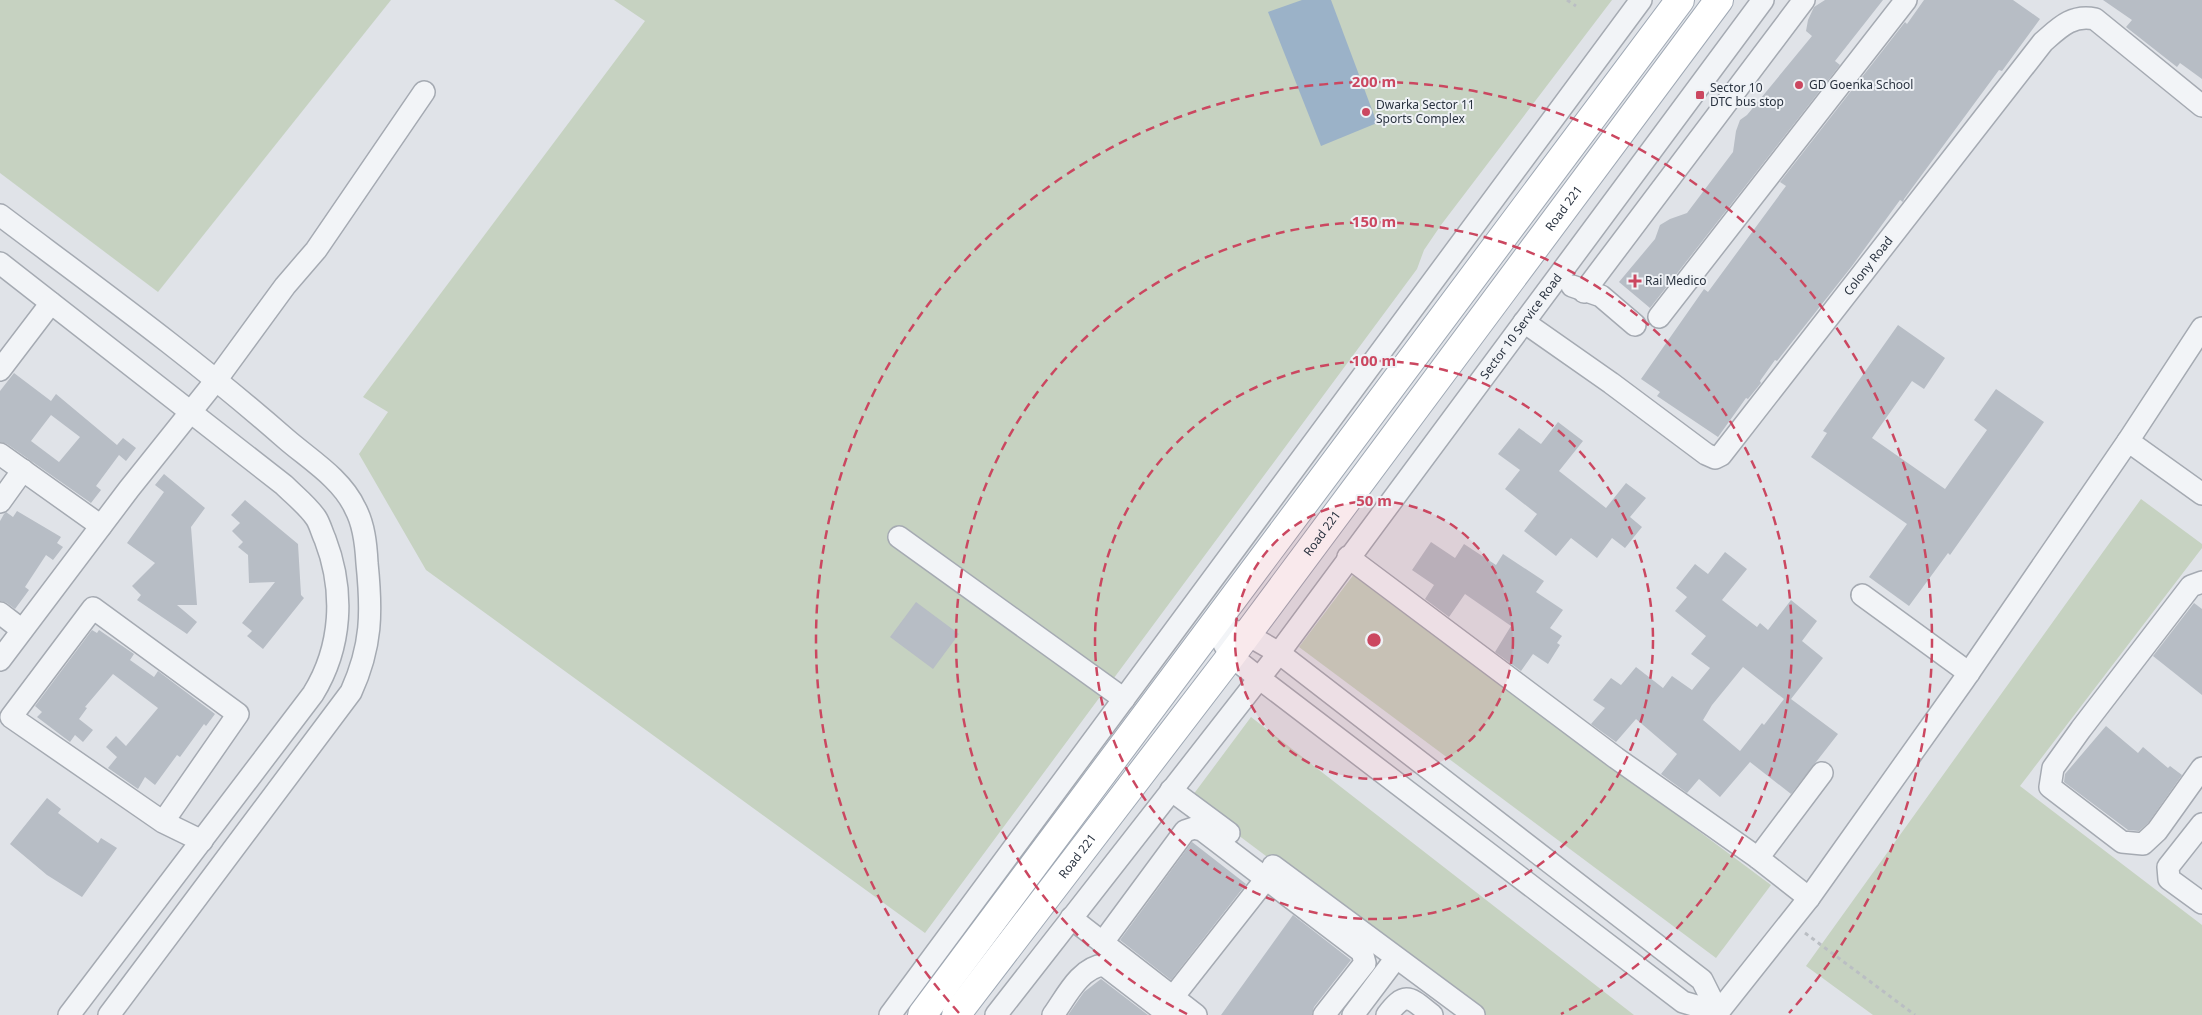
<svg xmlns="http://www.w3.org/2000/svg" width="2202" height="1015" viewBox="0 0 2202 1015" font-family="'Noto Sans',sans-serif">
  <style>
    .green { fill: #c6d2c1 }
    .water { fill: #9bb2c8 }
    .building { fill: #b7bdc5; fill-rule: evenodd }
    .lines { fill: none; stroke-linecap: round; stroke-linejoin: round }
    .minor-casing { stroke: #a5aab2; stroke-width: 24 }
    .major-casing { stroke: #9fa8b4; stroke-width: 30 }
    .path { stroke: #babec3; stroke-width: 3; stroke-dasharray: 4 4; stroke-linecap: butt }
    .minor { stroke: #f2f4f7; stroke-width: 21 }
    .major { stroke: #fff; stroke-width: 28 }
    .ring { fill: none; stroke: #cb4760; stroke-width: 2.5; stroke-dasharray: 9 6 }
    .poi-dot { fill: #cb4760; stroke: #eff2f6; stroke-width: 2 }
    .labels { text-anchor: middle; stroke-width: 4; stroke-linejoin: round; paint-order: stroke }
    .poi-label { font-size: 12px; fill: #29323f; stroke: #eff2f6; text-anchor: start }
    .street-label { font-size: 12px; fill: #29323f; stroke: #eff2f6 }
    .centre { fill: #cb4760; stroke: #eff2f6; stroke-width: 2.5 }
    .ring-label { font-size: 15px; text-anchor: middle; font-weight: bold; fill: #cb4760; stroke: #eff2f6; stroke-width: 4; stroke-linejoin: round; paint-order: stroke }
  </style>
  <rect width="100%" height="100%" fill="#e0e3e8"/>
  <g class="green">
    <path d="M0 0H391L158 292 0 173Z"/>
    <path d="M614 0H1612L1441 225 1424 250 1417 269 925 933 426 570 359 454 388 412 363 397 645 21Z"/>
    <path d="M2141 499 2202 544V548L2020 786 2202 925V1015H1873L1806 966Z"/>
    <path d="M1354 574 1771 885 1716 958 1299 647Z"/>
    <path d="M1251 717 1634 1015H1474L1386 946 1190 799Z"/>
  </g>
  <path class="water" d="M1302 0H1331L1377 123 1321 146 1268 12Z"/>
  <g class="building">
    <path d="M1825 0H1883L1835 61 1840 65 1650 308 1619 282 1655 239 1660 225 1670 219 1687 213 1733 152 1736 131 1740 120 1747 115 1812 36 1806 31 1808 20 1814 7Z"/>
    <path d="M1924 0H2013L2040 19 2002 71 1999 70 1904 199 1903 202 1900 200 1852 266 1777 361 1775 360 1760 381 1761 383 1748 399 1746 398 1718 437 1657 396 1660 392 1641 379 1704 289 1708 292 1786 186 1780 182 1905 22 1907 24Z"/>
    <path d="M2103 0H2202V79L2180 63 2177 67 2126 27 2132 20Z"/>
    <path d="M1898 325 1945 358 1924 389 1912 381 1872 438 1945 489 1987 430 1974 420 1996 389 2044 422 1950 555 1948 553 1909 606 1869 577 1907 524 1811 457 1827 433 1823 431Z"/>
    <path d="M14 373 51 401 56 394 117 445 123 438 136 448 126 461 119 455 96 486 101 490 91 503 7 444 0 442V391ZM51 415 80 437 59 462 31 441Z"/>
    <path d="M1558 422 1583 441 1559 471 1606 508 1626 483 1646 498 1630 517 1642 527 1625 548 1612 538 1597 558 1571 538 1556 556 1524 531 1537 514 1505 489 1520 470 1498 454 1519 428 1541 444Z"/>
    <path d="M164 474 205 508 191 527 197 605H177L197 622 187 634 137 600 141 595 132 586 155 563 127 543 164 492 155 485Z"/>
    <path d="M245 500 298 544 301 595 304 598 263 649 247 636 252 631 242 623 275 582 249 583 248 555 238 547 243 542 232 531 240 523 231 515Z"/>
    <path d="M17 511 61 537 57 543 63 547 53 560 46 555 25 587 29 590 15 609 7 603 0 601V521L4 514 6 512 13 517Z"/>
    <path d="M1431 542 1455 558 1464 544 1496 565 1503 554 1544 581 1536 592 1563 610 1550 628 1562 636 1557 643 1560 645 1548 664 1533 654 1521 671 1495 652 1511 626 1465 594 1449 617 1425 599 1434 585 1412 570Z"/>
    <path d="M1725 552 1747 569 1722 600 1757 627 1760 623 1768 630 1791 600 1817 621 1802 641 1823 658 1791 699 1838 734 1791 794 1750 762 1720 797 1699 779 1687 793 1661 774 1677 754 1636 719 1616 742 1591 724 1605 708 1593 700 1611 678 1621 685 1636 667 1663 688 1672 676 1692 690 1710 668 1691 654 1706 636 1675 611 1687 597 1676 588 1695 564 1708 574ZM1743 667 1784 699 1764 725 1762 723 1740 751 1703 720 1712 705Z"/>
    <path d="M916 602 959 634 933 669 890 637Z"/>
    <path d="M2194 603 2202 609V695L2153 656Z"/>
    <path d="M92 630 97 633 99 630 134 654 130 660 154 677 158 671 215 714 206 726 204 724 180 757 177 755 155 785 145 777 138 789 108 768 117 757 106 747 116 736 126 746 158 708 113 674 85 707 87 708 79 719 93 730 83 742 75 735 70 742 37 717 42 712 35 706Z"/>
    <path d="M2106 726 2138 753 2143 747 2168 768 2170 766 2182 775 2148 823 2139 831 2128 830 2064 782 2065 774Z"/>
    <path d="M47 798 61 809 58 813 98 843 101 838 117 848 82 897 47 875 10 844Z"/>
    <path d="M1192 842 1246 884 1171 980 1120 940Z"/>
    <path d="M1293 915 1351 960 1314 1007 1312 1015H1221Z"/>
    <path d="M1101 979 1148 1015H1068L1084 992Z"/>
  </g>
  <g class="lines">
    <defs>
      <g id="minor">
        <path d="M0 215C97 288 195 359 286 439 309 459 342 479 355 508 364 524 366 544 367 563 372 612 372 646 351 692L109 1015"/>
        <path d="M0 263 284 485C294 495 308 506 316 518 320 524 322 533 325 539 345 591 342 647 313 694L69 1015"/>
        <path d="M1572 286 1601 296 1635 325"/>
        <path d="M1584 292 1804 0"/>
        <path d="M1659 317 1906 0"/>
        <path id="s1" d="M1524 322 1611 383 1706 454 1715 458 1721 455 2043 42C2059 28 2072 14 2095 19L2202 106"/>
        <path d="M0 370 51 303"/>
        <path d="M2128 441 2202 328"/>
        <path d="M0 454 101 526"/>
        <path d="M0 502 23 470"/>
        <path d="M899 537 1124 699"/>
        <path d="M1348 557 1616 758 1758 858"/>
        <path d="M2202 582 2191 586 2081 729 2053 768 2050 787 2122 842 2143 844 2157 831 2202 768"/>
        <path d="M1862 595 1969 673"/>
        <path d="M0 613 22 630"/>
        <path d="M1214 626 1246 634 1279 653 1702 980 1718 1012"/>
        <path d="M1224 644 1231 656 1259 678 1683 1002 1718 1012"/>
        <path d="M0 660 129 489 217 379 285 286 316 250 424 92"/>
        <path d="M1171 790 1229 833"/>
        <path d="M163 822 238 714 93 608 11 717 163 822 202 841"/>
        <path d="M2202 824 2168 867 2169 879 2202 903"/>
        <path d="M1273 866 1474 1015"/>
        <path d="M1809 898 1758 858 1822 773"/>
        <path d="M1071 918 1196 1015"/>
        <path d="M1103 942 1185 831 1194 828 1202 830 1362 952 1365 963 1324 1015"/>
        <path d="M1173 997 1266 879"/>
        <path d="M890 1015 1641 0"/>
        <path id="s2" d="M996 1015 1279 653 1763 0"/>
        <path d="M1053 1015C1066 997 1080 967 1104 965L1169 1015"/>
        <path d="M1353 1015 1396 958"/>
        <path d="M1387 1015C1406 990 1410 998 1432 1015"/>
        <path d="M1716 1015 1809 898 1964 680 2128 441 2202 494"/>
      </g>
      <g id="major">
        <path d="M922 1015 1680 0"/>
        <path id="s3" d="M956 1015 1231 656 1719 0"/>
      </g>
    </defs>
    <use href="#minor" class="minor-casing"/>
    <use href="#major" class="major-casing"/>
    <g class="path">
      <path d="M1567 0 1576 6"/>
      <path d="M1805 933 1915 1015"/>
    </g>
    <use href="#minor" class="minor"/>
    <use href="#major" class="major"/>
  </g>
  <circle cx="1374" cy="640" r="139" fill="#cb4760" fill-opacity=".12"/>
  <g class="ring">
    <circle cx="1374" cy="640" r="139"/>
    <circle cx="1374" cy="640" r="279"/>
    <path d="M1187 1014A418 418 0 1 1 1561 1014"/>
    <path d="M959 1013A558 558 0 1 1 1789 1013"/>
  </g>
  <g class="poi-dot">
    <circle cx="1799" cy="85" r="5"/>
    <rect x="1695" y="90" width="10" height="10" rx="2.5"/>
    <circle cx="1366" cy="112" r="5"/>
    <path d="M1632.5 273.5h5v5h5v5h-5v5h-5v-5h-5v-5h5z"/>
  </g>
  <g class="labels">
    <g class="poi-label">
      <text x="1809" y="89">GD Goenka School</text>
      <text x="1710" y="92">Sector 10<tspan x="1710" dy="14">DTC bus stop</tspan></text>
      <text x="1376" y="109">Dwarka Sector 11<tspan x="1376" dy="14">Sports Complex</tspan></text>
      <text x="1645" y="285">Rai Medico</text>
    </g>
    <g class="street-label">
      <text dy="4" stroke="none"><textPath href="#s3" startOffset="1010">Road 221</textPath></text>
      <text dy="4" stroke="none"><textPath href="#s1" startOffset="481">Colony Road</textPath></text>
      <text dy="4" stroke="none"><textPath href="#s2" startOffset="866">Sector 10 Service Road</textPath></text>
      <text dy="4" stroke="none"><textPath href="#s3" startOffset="605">Road 221</textPath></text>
      <text dy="4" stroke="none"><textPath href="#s3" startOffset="200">Road 221</textPath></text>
    </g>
  </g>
  <circle cx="1374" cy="640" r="8" class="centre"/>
  <g class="ring-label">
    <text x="1374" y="87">200 m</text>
    <text x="1374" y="227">150 m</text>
    <text x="1374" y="366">100 m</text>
    <text x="1374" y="506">50 m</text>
  </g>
</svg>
